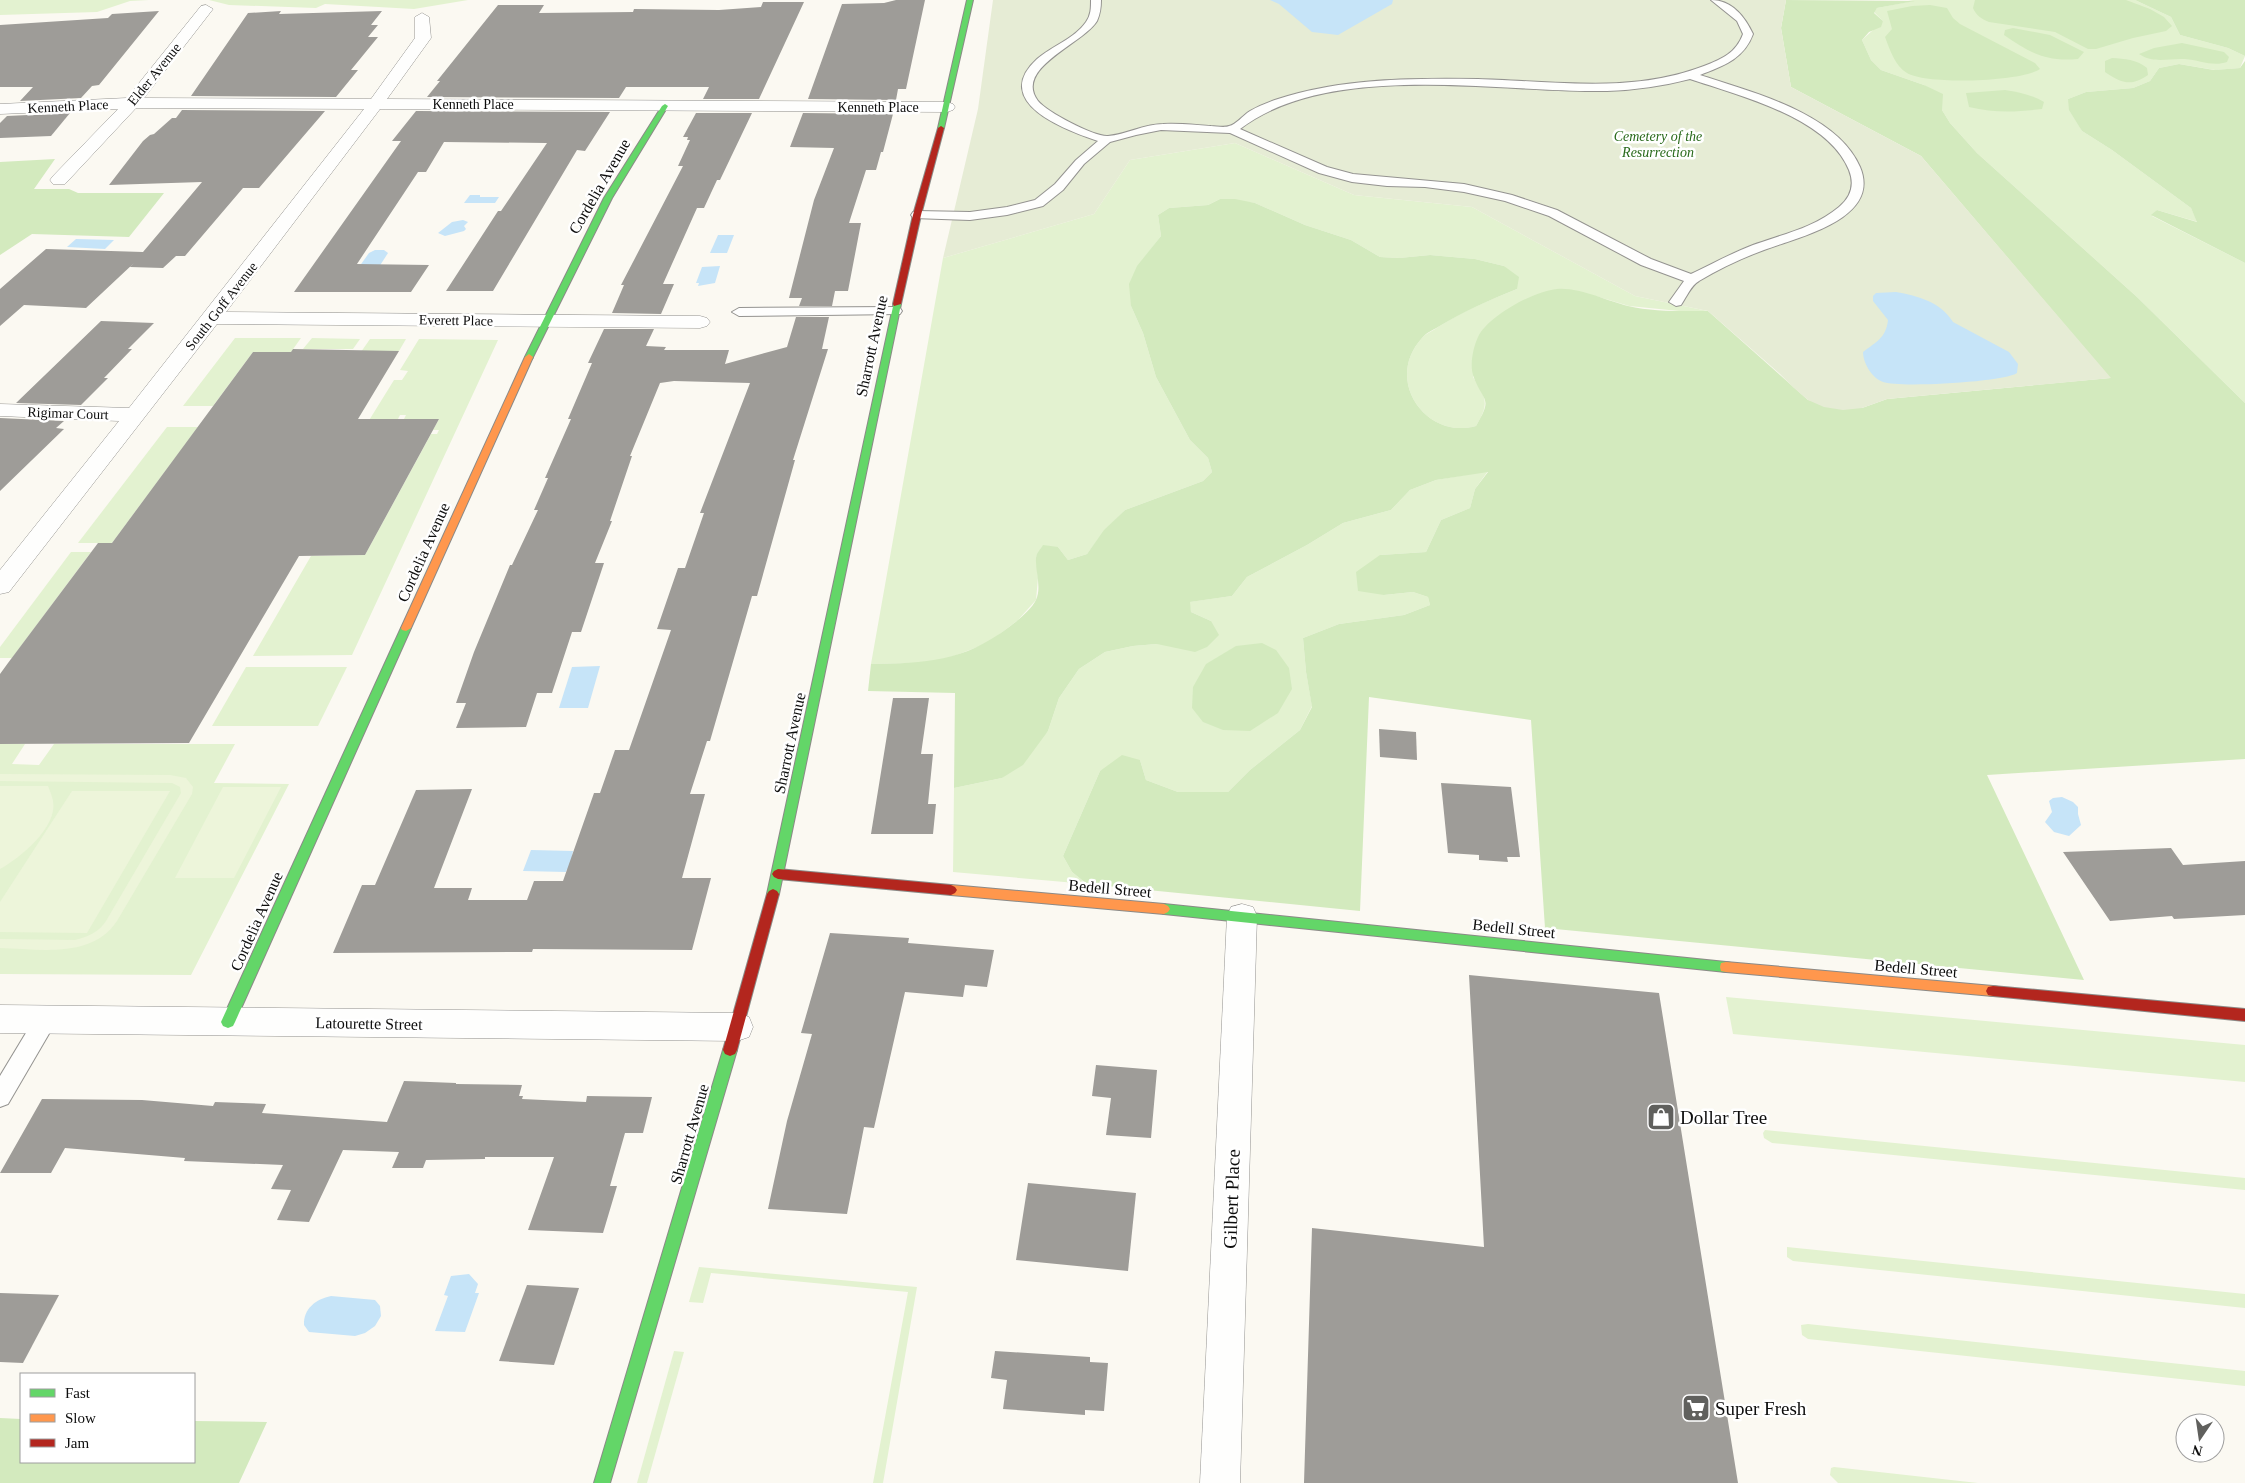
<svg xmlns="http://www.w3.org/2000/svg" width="2245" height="1483" viewBox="0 0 2245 1483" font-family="'Times New Roman',serif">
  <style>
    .green { fill: #e3f2d0 }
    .forest { fill: #d3eabe }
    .cemetery { fill: #e6ecd5 }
    .pitch { fill: #edf5da }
    .water { fill: #c6e4f8 }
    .building { fill: #9e9c98 }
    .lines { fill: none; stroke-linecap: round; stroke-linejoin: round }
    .lane-casing { stroke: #949390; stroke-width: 2 }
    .street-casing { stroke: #949390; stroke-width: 1 }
    .fast-casing { stroke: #8b8a87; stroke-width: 2 }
    .slow-casing { stroke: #8b8a87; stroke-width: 2 }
    .jam-casing { stroke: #8b8a87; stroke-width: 2 }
    .lane { fill: #fefefd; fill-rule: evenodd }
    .street { fill: #fefefd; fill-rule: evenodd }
    .fast { fill: #63d668; fill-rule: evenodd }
    .slow { fill: #ff974d; fill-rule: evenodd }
    .jam { fill: #b3261e; fill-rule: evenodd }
    .labels { text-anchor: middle; stroke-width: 5; stroke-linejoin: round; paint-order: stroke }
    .far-street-label { font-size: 14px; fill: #0d0d0d; stroke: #fff }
    .far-park-label { font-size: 14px; font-style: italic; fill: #28691a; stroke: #fff }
    .street-label { font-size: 16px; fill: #0d0d0d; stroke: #fff }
    .near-poi-label { font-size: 19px; fill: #0d0d0d; stroke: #fff; text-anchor: start }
    .near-street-label { font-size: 19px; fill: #0d0d0d; stroke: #fff }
  </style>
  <rect width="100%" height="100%" fill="#fbf9f2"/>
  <g class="green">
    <path d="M0 0H149L130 1 97 12 0 15Z"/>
    <path d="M209 0H468L414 9 325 4 316 8 229 5Z"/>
    <path d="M1908 0H2135L2171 17 2180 35 2228 48 2245 56 2240 68 2215 70 2179 64 2159 68 2150 81 2133 88 2086 92 2068 99 2082 131 2112 150 2191 208 2198 222 2157 210 2152 216 2245 263V403L2137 297 1977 153 1950 123 1942 110V102L1924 85 1881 70 1871 60 1862 40 1883 21 1874 12 1877 8 1913 1Z"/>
    <path d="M1235 143 1354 195 1472 207 1635 296 1708 311H1679L1629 306 1599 297 1558 289 1519 303 1473 377C1486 398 1490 403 1476 426 1427 440 1383 381 1422 338 1426 333 1433 331 1438 327 1462 312 1489 300 1517 289L1504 266 1475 259 1430 255 1399 258 1380 257 1351 240 1305 225 1255 203 1220 199 1208 205 1169 208 1158 215 1161 236 1138 266 1131 306 1143 333 1156 377 1190 440 1208 458 1212 472 1203 481 1125 510 1105 530 1087 554 1068 560 1058 547 1036 556 1038 578 1036 600 1018 620 988 643 946 659 917 663 871 664 943 258 1094 214 1130 160Z"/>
    <path d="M235 338H301L291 352H253L213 406H183Z"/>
    <path d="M312 338 360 339 353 349H303Z"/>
    <path d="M370 339H406L399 351 361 352Z"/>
    <path d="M419 339 498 340 352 655 253 656 311 556 365 555 431 434H437L439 430H433L439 419H404L406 415H400L398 419H391L389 422H368L394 380H402L408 371 400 370Z"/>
    <path d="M167 427H198L112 543H78Z"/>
    <path d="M1488 471 1475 489 1470 508 1441 520 1426 552 1380 555 1384 595 1413 592 1428 597 1430 605 1404 615 1339 624 1303 638 1306 672 1312 706 1300 730 1250 770 1228 792H1178L1146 780 1140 760 1100 771 1063 856 1072 872 1087 884 953 872 954 788 1002 778 1048 731 1059 698 1079 669 1105 652 1133 646 1157 644 1211 621 1191 612 1189 602 1232 596 1247 577 1307 545 1343 523 1391 510 1410 490 1436 480Z"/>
    <path d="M71 552H91L12 658H0V647Z"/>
    <path d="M246 667H347L318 726H212Z"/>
    <path d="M0 744H25L12 764 39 765 54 744H235L214 783 289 784 191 975 0 974Z"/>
    <path d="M1726 997 2245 1045V1082L1733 1034Z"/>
    <path d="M1765 1130 2245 1178V1190L1772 1143 1764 1138 1763 1133Z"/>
    <path d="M1787 1247 2245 1294V1308L1793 1261 1787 1257Z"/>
    <path d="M699 1267 917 1287 883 1483H873L908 1292 711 1273 703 1303 689 1302Z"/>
    <path d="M1808 1324 2245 1371V1386L1808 1339 1802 1335 1801 1325Z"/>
    <path d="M674 1351 684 1352 647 1483H637Z"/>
    <path d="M1834 1467 1978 1483H1838L1830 1475 1831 1468Z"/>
  </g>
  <g class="forest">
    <path d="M1786 0 1915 1 1877 8 1874 13 1883 21 1881 27 1869 32 1862 40 1871 60 1881 70 1924 85 1943 94 1942 110 1950 123 1977 153 2137 297 2245 403V759L1987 775 2084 980 1545 928 1531 720 1369 697 1360 911 1087 884 1072 872 1063 856 1100 771 1122 755 1140 760 1146 780 1178 792H1228L1250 770 1300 730 1312 707 1306 672 1303 638 1339 624 1404 615 1430 605 1428 597 1413 592 1384 595 1358 591 1356 572 1380 555 1426 552 1441 520 1470 508 1475 489 1488 472 1436 480 1410 490 1391 510 1343 523 1307 545 1247 577 1232 596 1190 602 1191 612 1211 621 1219 635 1207 647 1195 652 1157 644 1133 646 1105 652 1079 669 1059 698 1048 731 1023 765 1002 778 954 788 955 693 868 691 871 664C926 663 963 662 1009 627 1017 621 1031 610 1036 600 1042 587 1035 571 1036 558 1036 553 1041 549 1043 545L1058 547 1068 560 1087 554 1104 530 1125 510 1203 481 1212 472 1208 458 1190 440 1156 377 1143 333 1131 306 1129 284 1137 266 1161 236 1158 215 1169 208 1208 205 1220 199H1235L1255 203 1305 225 1351 240 1380 257 1399 258 1430 255 1475 259 1504 266 1519 277 1517 289C1489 300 1463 312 1438 327 1433 330 1426 333 1422 338 1383 381 1427 440 1476 426 1493 397 1484 403 1474 378 1469 366 1473 348 1478 337 1488 316 1534 291 1557 289 1579 287 1607 301 1628 306 1653 312 1682 311 1708 311L1808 400 1862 408 1887 399 2110 378 1921 156 1791 87 1781 28Z"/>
    <path d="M1975 0H2126L2150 9 2164 17 2172 26 2166 31 2133 38 2096 49H2088L2055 32 1989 22C1981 19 1976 15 1973 8Z"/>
    <path d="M2135 0H2245V56L2228 48 2180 35 2171 17Z"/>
    <path d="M1930 5 1947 8 1953 18 1960 24 2035 63 2040 69C2022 82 1926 85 1907 73 1895 66 1890 50 1885 37L1892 29 1887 11 1912 6Z"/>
    <path d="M2013 28 2050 35 2084 52 2078 59C2046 62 2030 53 2004 35L2005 30Z"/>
    <path d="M2182 43 2224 52 2229 57 2227 62C2213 67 2199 60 2185 59 2168 58 2154 64 2139 54L2154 48Z"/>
    <path d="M2112 58C2125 59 2136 59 2147 68L2148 75C2131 87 2121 83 2105 72V61Z"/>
    <path d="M2245 61V263L2151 215 2157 210 2197 222 2191 208 2112 150 2082 131 2069 110 2068 99 2086 92 2133 88 2150 81 2159 68 2179 64 2214 70 2240 68Z"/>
    <path d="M2005 90C2019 92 2032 95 2044 102L2042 109C2017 112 1994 113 1969 107L1966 93Z"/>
    <path d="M55 159 34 189H69L78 193H164L129 237 32 234 0 255V162Z"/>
    <path d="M1262 643 1276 650 1289 668 1292 689 1278 713 1250 731 1223 730 1203 722 1192 708 1193 687 1206 664 1236 646Z"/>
    <path d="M0 1418 21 1419V1462H194V1421L267 1422 239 1483H0Z"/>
  </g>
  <path class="cemetery" d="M993 0H1786L1781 28 1791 87 1921 156 2111 378 1887 399 1862 408 1843 410 1824 407 1808 400 1794 388 1780 374 1708 311 1635 296 1472 207 1354 195 1235 143 1130 160 1094 214 943 258 978 109Z"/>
  <g class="pitch">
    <path d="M0 774 170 775 186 778 193 787 192 794 117 921C92 959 39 949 0 948V939L75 940C88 937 99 932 106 921L181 793 180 787 172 783 0 781Z"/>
    <path d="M0 786H48C50 791 52 796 53 801 58 827 20 858 0 869Z"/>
    <path d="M223 787H281L234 878H175Z"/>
    <path d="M72 791H170L87 933 0 932V902Z"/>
  </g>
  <g class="water">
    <path d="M1270 0H1393L1392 4 1338 35 1312 32 1279 4Z"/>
    <path d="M470 195H480V197H499L495 203H464Z"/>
    <path d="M463 220 468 222 464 226 466 229 464 231 445 236 438 233 452 222Z"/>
    <path d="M718 235H734L727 253H710Z"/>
    <path d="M76 239 114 240 105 249 67 247Z"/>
    <path d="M375 250H384L388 253 379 267H359L369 253Z"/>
    <path d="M720 266 715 283 698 286 699 283H696L702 267Z"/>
    <path d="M1896 292C1918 296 1941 302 1953 322L2009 352 2018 364 2017 373C2005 382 1899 388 1883 382 1872 378 1863 363 1863 352 1876 342 1886 338 1888 320L1873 301V296L1876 293Z"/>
    <path d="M600 666 588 708H559L572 667Z"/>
    <path d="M2062 797 2073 802 2078 807V814L2081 825 2069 836 2054 832 2045 822 2052 812 2049 801 2053 798Z"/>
    <path d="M531 850 573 851 572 856H575L571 869H567L566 872 523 871Z"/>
    <path d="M469 1274 478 1284 475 1293H479L465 1332 435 1331 448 1296 444 1295 451 1276Z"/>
    <path d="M331 1296 375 1300 380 1306 381 1316 375 1326 365 1333 355 1336 309 1332 304 1325C303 1309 316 1299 331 1296Z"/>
  </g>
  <g class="building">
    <path d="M896 0H925L906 89H898L896 100 808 99 842 4 884 3Z"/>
    <path d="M763 2H804L759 99H703L709 87H626L619 98 427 97 440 81H437L498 5H544L539 13 633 12 634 9 719 10 761 7Z"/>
    <path d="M159 11 99 85 92 86 81 98 20 101 33 87H0V25L108 18 112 14Z"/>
    <path d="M281 11 279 14 382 11 371 25H378L368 37H378L351 70H358L336 97 191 96 248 13Z"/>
    <path d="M182 110 325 111 259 188H243L185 256H176L163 268 130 267 134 263 86 308 24 305 0 326V289L46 249 143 252 202 182 109 185 143 141 150 135 154 134 172 118H176Z"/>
    <path d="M416 111 610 112 585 151 577 150 493 291H446L498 211H501L547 143 444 142 426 172H418L357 264 429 265 411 292H294L401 141H392Z"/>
    <path d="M70 113 51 136 0 138V123L7 116Z"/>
    <path d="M696 113H752L720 180H717L704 208H697L663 284H674L661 314 612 313 624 285H621L683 166H678L690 140H687L688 137H683Z"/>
    <path d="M803 113 893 114 883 152H881L876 170H866L849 223H861L848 291H835L832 306H799L802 298H789L814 200 834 148 790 147Z"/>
    <path d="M796 317H829L822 349H828L793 460H795L757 596H752L710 741H707L690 794H705L682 878H711L692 950 533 949 532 952 333 953 362 885H375L416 790 472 789 434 888H472L468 900H527L534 881H563L594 793H600L615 750H629L671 630 657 629 678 568H685L704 513H700L750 383 674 381 660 383 630 456H632L610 521H612L595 563H604L581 632H572L552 693H537L526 727 456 728 466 703H456L474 652 510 565H512L538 510H534L548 478H545L571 419H568L592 363H588L604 329H654L646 346 666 347 664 350H729L725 364 787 347Z"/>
    <path d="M101 321 154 323 128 349H132L104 378H108L81 405 16 403Z"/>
    <path d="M293 349 399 351 358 419H439L365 555 299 556 189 743 0 744V674L8 663 98 543H112L253 352H291Z"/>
    <path d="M0 418 64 421 56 428 64 429 0 491Z"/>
    <path d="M893 698H929L921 754H933L928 804H936L933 834H871Z"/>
    <path d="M1379 729 1416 732 1417 760 1380 757Z"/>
    <path d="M1441 783 1511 787 1520 857H1507L1508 862 1479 860V855L1448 853Z"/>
    <path d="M2171 848 2183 865 2245 861V915L2174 919 2172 916 2110 921 2063 852Z"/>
    <path d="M830 933 909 938 908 943 994 950 987 987 965 985 963 997 905 992 874 1128 864 1127 847 1214 768 1209 787 1121 812 1034 801 1033Z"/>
    <path d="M1469 975 1659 993 1738 1483H1304L1312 1228 1484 1247Z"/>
    <path d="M1096 1065 1157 1070 1151 1138 1106 1135 1111 1098 1092 1096Z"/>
    <path d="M404 1081 456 1083V1084L522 1085 519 1096H523L522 1099 586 1102 587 1096 652 1097 643 1133H625L610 1186H617L603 1233 528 1230 554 1157H485V1159L426 1160 423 1168H392L399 1152 343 1150 309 1222 277 1220 291 1190 271 1189 283 1165 184 1161 185 1158 65 1148 51 1173H0L42 1099 142 1100 213 1106 215 1102 266 1104 262 1113 387 1122Z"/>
    <path d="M1028 1183 1136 1193 1128 1271 1016 1260Z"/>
    <path d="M527 1285 579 1288 554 1365 499 1361Z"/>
    <path d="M0 1293 59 1295 23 1363 0 1362Z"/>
    <path d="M995 1351 1090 1357V1362L1108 1363 1104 1411 1085 1410V1415L1003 1409 1007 1380 991 1378Z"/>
  </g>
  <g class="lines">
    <defs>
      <g id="lane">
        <path d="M1091 0H1101C1101 8 1100 14 1097 21 1083 44 1013 68 1038 101 1047 112 1094 137 1108 136 1125 135 1144 124 1163 124 1179 123 1195 125 1211 126 1216 126 1224 128 1229 126 1236 125 1243 115 1250 111 1259 106 1269 102 1278 99 1342 78 1412 78 1478 79 1554 81 1631 94 1704 66 1722 59 1736 53 1743 34L1737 21 1711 0C1732 0 1745 17 1753 34 1744 59 1723 66 1700 75 1751 92 1837 113 1860 167 1882 219 1798 237 1764 250 1742 258 1719 269 1699 281 1691 285 1686 298 1681 305L1676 306 1669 302 1684 281 1641 265 1549 216 1505 201 1464 192 1425 187 1387 186 1352 182 1319 173 1230 133 1161 130 1136 135 1110 142 1084 164 1063 190 1043 206 1007 215 970 220 913 218 911 215 913 212 917 211 970 212 1007 207 1035 200 1055 184 1076 160 1098 141C1065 130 990 102 1037 59 1052 46 1074 39 1086 22 1091 15 1091 8 1091 0ZM1690 79C1740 96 1827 117 1849 170 1855 185 1851 197 1839 207 1814 228 1783 234 1753 245 1732 253 1712 264 1691 274L1651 259 1557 210 1512 195 1464 184 1353 174 1327 167 1240 129C1330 60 1500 93 1607 91 1636 90 1663 86 1690 79Z"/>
        <path d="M895 307 900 308 902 311 900 314 739 316 732 312 739 308Z"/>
        <path d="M46 1011 54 1013 57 1020 8 1104 0 1107V1076L38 1013Z"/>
      </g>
      <g id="street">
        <path d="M206 5 213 9 144 98 371 99 415 38V17L422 13 429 17 431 38 387 99 947 102 953 104 955 107 953 110 947 112 380 109 226 312 700 316 707 318 710 322 707 326 700 328 217 324 9 592 0 594V570L119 421 0 416V404L129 408 364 109 136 108 65 184H53L50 180 53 176 118 109 0 114V104L127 98 201 6Z"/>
        <path d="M1242 904 1253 907 1257 916 1240 1483H1200L1227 916 1231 907Z"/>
        <path d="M0 1005 737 1013 749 1017 753 1027 749 1037 737 1041 0 1033Z"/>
      </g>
      <g id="fast">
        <path d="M967 0H973L944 128 941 130 938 128Z"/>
        <path d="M665 104 668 106 612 198 533 357 532 359H526L525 357 604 198 662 106Z"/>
        <path d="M894 302 901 304 779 894 777 897H769L767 894Z"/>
        <path d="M406 625 411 628 235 1022 233 1026 228 1028 223 1026 221 1022 401 628Z"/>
        <path d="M1164 904 1726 962 1731 963 1732 967 1731 971 1726 972 1164 914 1160 912 1158 909 1160 906Z"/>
        <path d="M730 1044 735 1046 737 1050 610 1483H594L723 1050 725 1046Z"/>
      </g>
      <g id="slow">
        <path d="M529 354 533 357 411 628 406 631 402 630 401 628 525 357Z"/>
        <path d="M951 885 1164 904 1168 906 1170 909 1168 912 1164 914 951 895 947 893 945 890 947 887Z"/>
        <path d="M1726 962 1993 986 1998 987 2000 991 1998 995 1993 996 1726 972 1721 971 1720 967 1721 963Z"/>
      </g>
      <g id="jam">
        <path d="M941 126 944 128 921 215 901 304 894 306 893 304 913 215 938 128Z"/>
        <path d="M778 869 951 885 955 887 957 890 955 893 951 895 778 879 774 877 772 874 774 871Z"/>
        <path d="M773 889 777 891 779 894 737 1050 735 1054 730 1056 725 1054 723 1050 767 894 769 891Z"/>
        <path d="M1993 986 2245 1009V1021L1993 996 1988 995 1986 991 1988 987Z"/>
      </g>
    </defs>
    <use href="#lane" class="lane-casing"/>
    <use href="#street" class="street-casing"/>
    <use href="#fast" class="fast-casing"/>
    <use href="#slow" class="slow-casing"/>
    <use href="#jam" class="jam-casing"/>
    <use href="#lane" class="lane"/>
    <use href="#street" class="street"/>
    <use href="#fast" class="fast"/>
    <use href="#slow" class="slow"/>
    <use href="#jam" class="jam"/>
  </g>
  <defs>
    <symbol id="shop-square" viewBox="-11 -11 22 22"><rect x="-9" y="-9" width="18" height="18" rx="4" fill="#60605d" stroke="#fff"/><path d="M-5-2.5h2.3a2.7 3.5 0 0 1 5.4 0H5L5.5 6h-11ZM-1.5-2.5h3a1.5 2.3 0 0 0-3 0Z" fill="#fff"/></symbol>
    <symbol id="supermarket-square" viewBox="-11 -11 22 22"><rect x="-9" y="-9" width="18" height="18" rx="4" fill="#60605d" stroke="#fff"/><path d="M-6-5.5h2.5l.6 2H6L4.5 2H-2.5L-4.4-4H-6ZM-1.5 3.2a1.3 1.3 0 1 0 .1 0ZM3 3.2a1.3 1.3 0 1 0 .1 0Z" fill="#fff"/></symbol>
  </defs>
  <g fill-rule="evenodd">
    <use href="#shop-square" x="1645" y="1101" width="32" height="32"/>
    <use href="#supermarket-square" x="1680" y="1392" width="32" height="32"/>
  </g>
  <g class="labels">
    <g class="far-street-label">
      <text transform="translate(154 74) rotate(-51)" y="5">Elder Avenue</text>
      <text x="473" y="109">Kenneth Place</text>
      <text transform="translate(68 106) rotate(-3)" y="5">Kenneth Place</text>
      <text x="878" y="112">Kenneth Place</text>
      <text transform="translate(221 306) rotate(-52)" y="5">South Goff Avenue</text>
      <text transform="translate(456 320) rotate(1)" y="5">Everett Place</text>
      <text transform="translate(68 413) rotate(2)" y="5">Rigimar Court</text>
    </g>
    <g class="far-park-label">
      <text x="1658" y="141">Cemetery of the<tspan x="1658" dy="16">Resurrection</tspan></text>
    </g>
    <g class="street-label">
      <text transform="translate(599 186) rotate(-60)" y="6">Cordelia Avenue</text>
      <text transform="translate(871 346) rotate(-78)" y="6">Sharrott Avenue</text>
      <text transform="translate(423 552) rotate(-66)" y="6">Cordelia Avenue</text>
      <text transform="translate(789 743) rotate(-78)" y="6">Sharrott Avenue</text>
      <text transform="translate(1110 888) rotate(5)" y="6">Bedell Street</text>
      <text transform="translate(256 921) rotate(-66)" y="6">Cordelia Avenue</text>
      <text transform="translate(1514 928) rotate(6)" y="6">Bedell Street</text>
      <text transform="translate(1916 968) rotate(5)" y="6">Bedell Street</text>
      <text transform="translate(369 1023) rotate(1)" y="6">Latourette Street</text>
      <text transform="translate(689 1134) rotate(-74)" y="6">Sharrott Avenue</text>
    </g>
    <g class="near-poi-label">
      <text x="1680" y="1124">Dollar Tree</text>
      <text x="1715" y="1415">Super Fresh</text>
    </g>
    <g class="near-street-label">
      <text transform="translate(1231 1199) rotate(-88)" y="7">Gilbert Place</text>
    </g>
  </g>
  <rect x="20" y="1373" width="175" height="90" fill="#ffffff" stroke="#9e9e9e"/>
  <rect x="30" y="1389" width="25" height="8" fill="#63d668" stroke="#9e9e9e"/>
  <text x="65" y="1398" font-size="15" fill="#0d0d0d">Fast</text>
  <rect x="30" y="1414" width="25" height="8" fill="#ff974d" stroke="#9e9e9e"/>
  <text x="65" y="1423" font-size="15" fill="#0d0d0d">Slow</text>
  <rect x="30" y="1439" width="25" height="8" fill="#b3261e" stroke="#9e9e9e"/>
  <text x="65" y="1448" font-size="15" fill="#0d0d0d">Jam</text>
  <g transform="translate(2200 1438) rotate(193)"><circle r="24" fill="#ffffff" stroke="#9e9e9e"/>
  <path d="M0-4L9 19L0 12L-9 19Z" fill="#60605d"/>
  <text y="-8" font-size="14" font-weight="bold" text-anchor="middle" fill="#0d0d0d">N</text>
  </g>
</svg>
